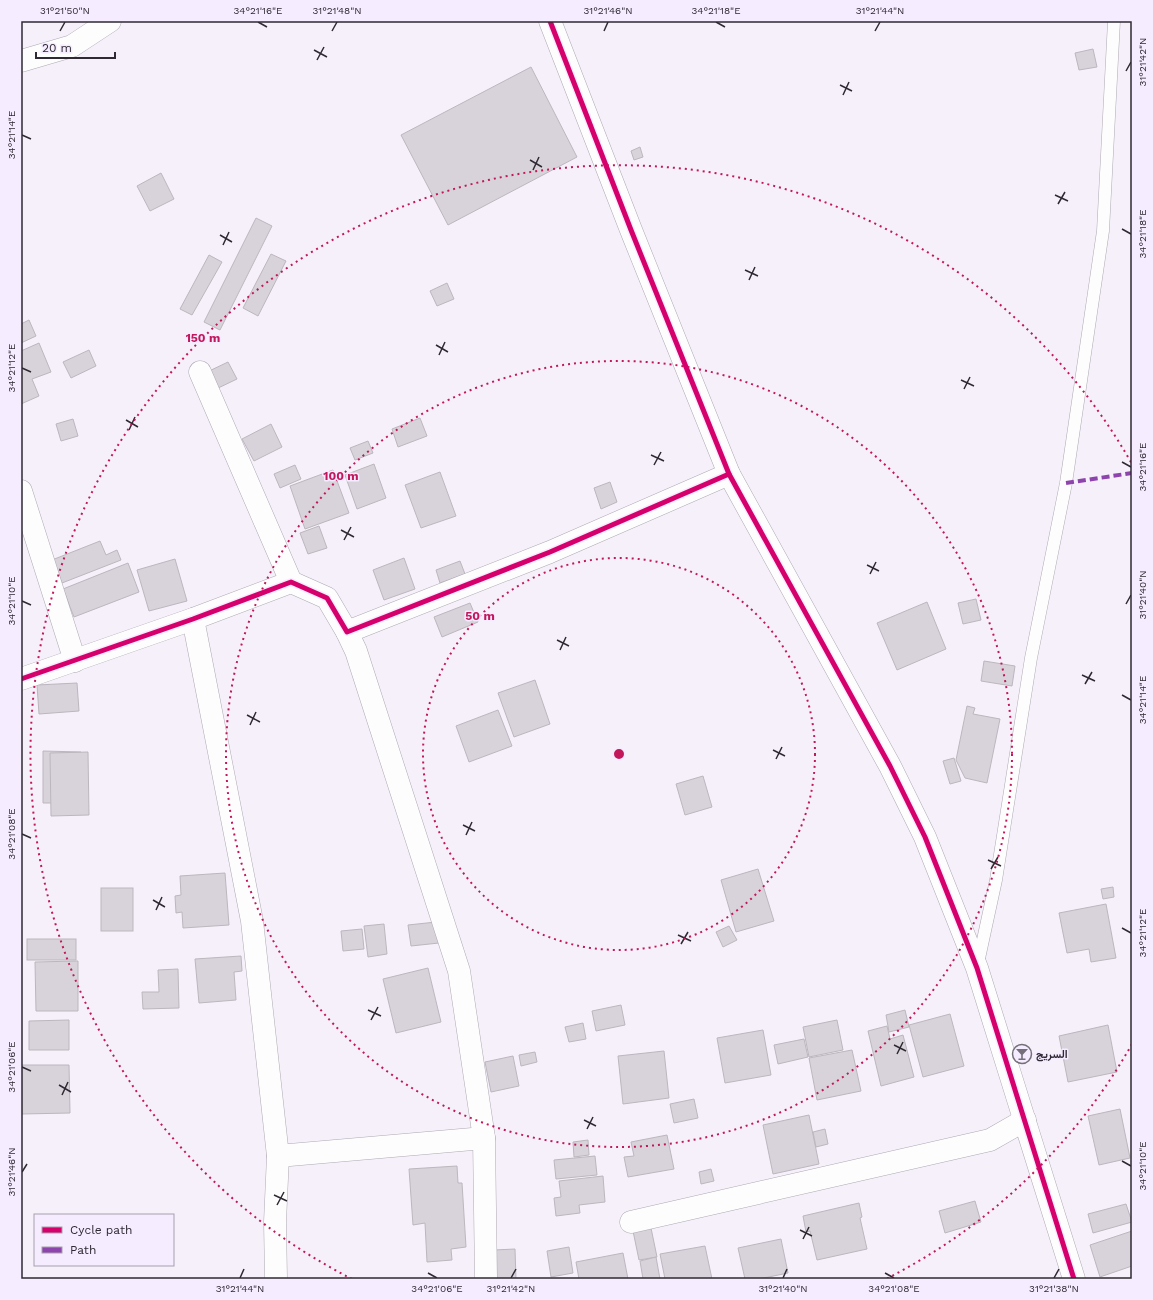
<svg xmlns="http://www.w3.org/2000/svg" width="1153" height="1300" viewBox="0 0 1153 1300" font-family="'Work Sans',Vazirmatn,sans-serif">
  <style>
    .building { fill: #d8d2db; stroke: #bcb6be }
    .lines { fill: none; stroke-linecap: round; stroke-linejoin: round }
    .lane-casing { stroke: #aea9b2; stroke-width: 13 }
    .street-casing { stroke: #aea9b2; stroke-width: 23 }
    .lane { stroke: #fefdfe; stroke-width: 12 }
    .street { stroke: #fefdfe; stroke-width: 22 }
    .quiet { stroke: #8e44ad; stroke-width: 4; stroke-dasharray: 8 4; stroke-linecap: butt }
    .cycleway-casing { stroke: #f6ecff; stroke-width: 8 }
    .cycleway { stroke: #d6006c; stroke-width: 5 }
    .ticks { fill: none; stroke: #2e2932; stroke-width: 1.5 }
    .ring { fill: none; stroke: #c2185b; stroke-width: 2; stroke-dasharray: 2 4 }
    .labels { text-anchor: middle; stroke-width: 3; stroke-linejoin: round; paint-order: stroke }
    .poi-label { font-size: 11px; font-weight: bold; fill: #2e2932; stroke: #f6ecff; text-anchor: start }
    .centre { fill: #c2185b; stroke: #f6ecff; stroke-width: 2 }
    .ring-label { font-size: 12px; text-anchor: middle; font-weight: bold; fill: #c2185b; stroke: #f6ecff; stroke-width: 3; stroke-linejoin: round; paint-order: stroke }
    .neatline { fill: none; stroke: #2e2932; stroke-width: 1.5 }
    .ticks-label { font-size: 10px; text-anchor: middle; fill: #2e2932 }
  </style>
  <rect width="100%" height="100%" fill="#f6f0fb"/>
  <g class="building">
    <path d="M1093 49 1097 67 1079 70 1075 53Z"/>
    <path d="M531 67 577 157 448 225 401 135Z"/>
    <path d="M640 147 643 157 634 160 631 151Z"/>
    <path d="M161 173 174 199 150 211 137 186Z"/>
    <path d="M256 218 272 226 220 330 204 322Z"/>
    <path d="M271 254 286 261 258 316 243 308Z"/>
    <path d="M209 255 222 262 192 315 180 309Z"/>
    <path d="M447 283 454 299 437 306 430 291Z"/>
    <path d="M29 320 36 336 21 343V324Z"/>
    <path d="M39 343 51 372 32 379 39 396 21 404V351Z"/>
    <path d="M89 350 96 366 71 378 63 362Z"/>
    <path d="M228 362 237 379 214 390 205 373Z"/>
    <path d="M420 418 427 436 398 447 392 429Z"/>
    <path d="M73 419 78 436 61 441 56 424Z"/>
    <path d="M271 424 282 447 254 461 242 439Z"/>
    <path d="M368 441 373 453 355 460 350 448Z"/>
    <path d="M374 464 386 498 357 509 345 475Z"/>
    <path d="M295 465 301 479 280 488 274 474Z"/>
    <path d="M333 470 349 513 305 529 290 486Z"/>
    <path d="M440 472 456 516 421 528 405 485Z"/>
    <path d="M610 482 617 502 601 509 594 488Z"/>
    <path d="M319 526 327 548 308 554 300 533Z"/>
    <path d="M100 541 106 555 117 550 121 560 62 583 52 560Z"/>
    <path d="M404 558 415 589 384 600 373 570Z"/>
    <path d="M175 559 187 601 149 611 137 570Z"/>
    <path d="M460 561 465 574 440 583 436 570Z"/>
    <path d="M128 563 139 592 74 617 63 589Z"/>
    <path d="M976 599 981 620 963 624 958 603Z"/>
    <path d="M927 602 946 649 897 670 877 623Z"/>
    <path d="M470 603 478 622 442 637 434 617Z"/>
    <path d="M984 661 1015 666 1012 686 981 681Z"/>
    <path d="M535 680 550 724 514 737 498 693Z"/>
    <path d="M77 683 79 711 39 714 37 685Z"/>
    <path d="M967 706 975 708 973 714 1000 719 987 783 965 778 956 760Z"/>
    <path d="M498 710 512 746 469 762 456 726Z"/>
    <path d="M43 751 81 752V803H43Z"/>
    <path d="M88 752 89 815 51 816 50 753Z"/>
    <path d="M954 758 961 781 950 784 943 761Z"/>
    <path d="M703 776 712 807 685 815 676 784Z"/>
    <path d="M758 869 774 921 736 932 721 880Z"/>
    <path d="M225 873 229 925 183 928 182 912 176 913 175 896 181 895 180 876Z"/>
    <path d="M1113 887 1114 897 1103 899 1101 889Z"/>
    <rect x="101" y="888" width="32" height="43"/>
    <path d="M1106 904 1116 958 1091 962 1089 949 1067 953 1059 913Z"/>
    <path d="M436 922 439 943 411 946 408 925Z"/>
    <path d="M384 924 387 954 368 957 364 926Z"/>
    <path d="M729 926 737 940 723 947 716 932Z"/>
    <path d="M362 929 364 949 343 951 341 931Z"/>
    <rect x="27" y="939" width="49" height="21"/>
    <path d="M241 956 242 971 234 972 236 1000 199 1003 195 959Z"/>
    <path d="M78 961V1011H36L35 962Z"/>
    <path d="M428 968 441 1022 396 1033 383 979Z"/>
    <path d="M178 969 179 1008 143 1009 142 992H159L158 970Z"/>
    <path d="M621 1005 625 1025 596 1031 592 1011Z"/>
    <path d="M905 1010 909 1027 889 1032 886 1015Z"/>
    <path d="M950 1014 964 1066 923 1077 909 1025Z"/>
    <path d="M69 1020V1050H29V1021Z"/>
    <path d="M837 1020 843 1050 809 1057 803 1027Z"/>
    <path d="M583 1023 586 1039 569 1042 565 1027Z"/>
    <path d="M1108 1025 1117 1072 1068 1082 1059 1036Z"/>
    <path d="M887 1026 890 1039 903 1035 914 1077 881 1086 868 1031Z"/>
    <path d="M763 1030 771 1075 725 1083 717 1038Z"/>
    <path d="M804 1039 808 1057 778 1064 774 1045Z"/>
    <path d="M852 1050 861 1091 817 1100 809 1058Z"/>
    <path d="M664 1051 669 1098 623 1104 618 1056Z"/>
    <path d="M535 1052 537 1062 521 1066 519 1055Z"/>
    <path d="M513 1056 519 1086 491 1092 485 1062Z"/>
    <path d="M22 1065H69L70 1113 22 1114Z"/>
    <path d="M694 1099 698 1118 674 1123 670 1104Z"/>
    <path d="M1120 1109 1130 1158 1099 1165 1088 1116Z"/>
    <path d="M809 1115 819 1164 773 1174 763 1125Z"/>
    <path d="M825 1129 828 1144 816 1147 813 1132Z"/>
    <path d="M667 1135 674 1169 628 1177 624 1157 634 1156 631 1142Z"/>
    <path d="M588 1140 589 1155 574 1157 573 1142Z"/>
    <path d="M595 1156 597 1175 556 1179 554 1160Z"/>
    <path d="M457 1166 458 1183H462L466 1247 451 1249 452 1260 427 1262 425 1223 413 1225 409 1169Z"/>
    <path d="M711 1169 714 1181 701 1184 699 1172Z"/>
    <path d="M603 1176 605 1202 579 1205 580 1213 556 1216 554 1198 561 1197 559 1181Z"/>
    <path d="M975 1201 981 1222 945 1233 939 1211Z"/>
    <path d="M859 1203 862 1217 860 1218 867 1249 817 1260 810 1231 806 1232 803 1216Z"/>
    <path d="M1126 1204 1132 1222 1093 1233 1088 1214Z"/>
    <path d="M651 1228 657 1257 639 1260 633 1231Z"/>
    <path d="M1132 1231V1266L1100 1277 1090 1245Z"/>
    <path d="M781 1239 788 1273 759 1279H745L738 1248Z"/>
    <path d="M705 1246 712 1279H665L660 1254Z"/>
    <path d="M569 1247 573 1273 551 1277 547 1251Z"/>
    <path d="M515 1249 516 1279H494V1250Z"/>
    <path d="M623 1253 628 1279H579L576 1262Z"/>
    <path d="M656 1257 660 1279H643L640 1261Z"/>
  </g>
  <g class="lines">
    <defs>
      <path id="lane" d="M978 963 996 880 1031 658 1066 483 1103 231 1114 21"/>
      <g id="street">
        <path d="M550 21 631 230 729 474 890 766 925 837 977 968 1074 1279"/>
        <path d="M21 61 72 46 110 21"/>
        <path d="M200 372 291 582"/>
        <path d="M21 491 75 661"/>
        <path d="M193 619 252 921 278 1156 275 1222 276 1279"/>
        <path d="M347 632 356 651 459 971 484 1138 486 1279"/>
        <path d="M21 679 193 619 291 582 327 598 347 632 550 552 729 474"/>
        <path d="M278 1156 484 1138"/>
        <path d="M631 1222 990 1140 1025 1120"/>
      </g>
    </defs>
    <use href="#lane" class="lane-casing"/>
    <use href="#street" class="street-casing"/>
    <use href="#lane" class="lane"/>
    <use href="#street" class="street"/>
    <path class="quiet" d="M1066 483 1132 473"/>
    <defs>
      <g id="cycleway">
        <path d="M550 21 631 230 729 474 890 766 925 837 977 968 1074 1279"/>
        <path d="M21 679 193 619 291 582 327 598 347 632 550 552 729 474"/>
      </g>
    </defs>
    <use href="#cycleway" class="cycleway-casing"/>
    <use href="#cycleway" class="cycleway"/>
  </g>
  <path class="ticks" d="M258 22 267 27M716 22 725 27M60 31 65 22M332 31 337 22M604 31 608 22M875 31 880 22M314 50 327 57M317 60 324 47M1126 71 1131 62M840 85 852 91M843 95 849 82M22 135 31 139M530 160 542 167M533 170 539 157M1055 195 1068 201M1058 204 1065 192M1122 229 1131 234M220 235 232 242M223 245 229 232M745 270 758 276M749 280 755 267M436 345 448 352M439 355 445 342M22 368 31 372M961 380 974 386M964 389 970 377M126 420 138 427M129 430 135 417M651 455 664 461M1122 462 1131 467M654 465 661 452M341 530 354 537M344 540 351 527M867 565 879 571M870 574 876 562M22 601 31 605M1126 604 1131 595M557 640 569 646M560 650 566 637M1082 675 1095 681M1085 684 1092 672M1122 695 1131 700M247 715 260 722M250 725 256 712M773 750 785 756M776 759 782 747M463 825 475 831M22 834 31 838M466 835 472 822M988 860 1001 866M991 869 998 857M153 900 165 907M156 910 162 897M1122 928 1131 933M678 935 691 941M681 944 688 932M368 1010 381 1016M371 1020 378 1007M894 1045 906 1051M897 1054 903 1042M22 1067 31 1071M59 1085 71 1092M62 1095 68 1082M584 1120 596 1126M587 1129 593 1117M1122 1161 1131 1166M22 1172 27 1164M274 1195 287 1201M277 1205 284 1192M800 1230 812 1236M803 1239 809 1227M428 1273 437 1278M885 1273 894 1278M240 1278 244 1269M511 1278 516 1269M783 1278 787 1269M1054 1278 1059 1269"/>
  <g class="ring">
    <circle cx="619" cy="754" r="196"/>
    <circle cx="619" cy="754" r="393"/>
    <path d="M1132 1044A589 589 0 0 1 886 1279M352 1279A589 589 0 1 1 1132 464"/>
  </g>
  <defs>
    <symbol id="bar-ring" viewBox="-11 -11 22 22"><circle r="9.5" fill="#f6ecff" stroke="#746f78" stroke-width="1.5"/><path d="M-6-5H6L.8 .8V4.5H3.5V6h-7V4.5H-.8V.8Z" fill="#746f78"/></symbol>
  </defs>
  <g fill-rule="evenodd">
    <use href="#bar-ring" x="1011" y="1043" width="22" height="22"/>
  </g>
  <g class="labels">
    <g class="poi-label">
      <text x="1036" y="1058">السريج</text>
    </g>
  </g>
  <circle cx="619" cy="754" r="6" class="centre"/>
  <g class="ring-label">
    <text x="203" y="342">150 m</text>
    <text x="341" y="480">100 m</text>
    <text x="480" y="620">50 m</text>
  </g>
  <rect width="1153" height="1300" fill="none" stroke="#f6ecff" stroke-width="44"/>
  <rect x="34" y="1214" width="140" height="52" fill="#f6ecff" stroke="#a69ead"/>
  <rect x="42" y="1227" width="20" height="6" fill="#d6006c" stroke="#a69ead"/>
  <text x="70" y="1234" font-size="12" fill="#2e2932">Cycle path</text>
  <rect x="42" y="1247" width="20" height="6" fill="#8e44ad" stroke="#a69ead"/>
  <text x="70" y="1254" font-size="12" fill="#2e2932">Path</text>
  <path d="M36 52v6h79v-6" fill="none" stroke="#2e2932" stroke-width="2"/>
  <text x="42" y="52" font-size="12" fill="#2e2932" stroke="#f6ecff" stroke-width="3" paint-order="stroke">20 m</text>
  <rect x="22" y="22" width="1109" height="1256" class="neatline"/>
  <g class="ticks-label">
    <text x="65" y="14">31°21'50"N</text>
    <text x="258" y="14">34°21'16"E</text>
    <text x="337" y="14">31°21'48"N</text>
    <text x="608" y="14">31°21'46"N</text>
    <text x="716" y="14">34°21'18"E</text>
    <text x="880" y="14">31°21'44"N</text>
    <text transform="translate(1142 62) rotate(-90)" y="4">31°21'42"N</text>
    <text transform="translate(11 135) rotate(-90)" y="4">34°21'14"E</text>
    <text transform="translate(1142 234) rotate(-90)" y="4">34°21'18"E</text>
    <text transform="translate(11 368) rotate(-90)" y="4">34°21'12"E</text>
    <text transform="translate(1142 467) rotate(-90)" y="4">34°21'16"E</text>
    <text transform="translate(1142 595) rotate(-90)" y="4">31°21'40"N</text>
    <text transform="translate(11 601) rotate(-90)" y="4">34°21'10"E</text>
    <text transform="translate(1142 700) rotate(-90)" y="4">34°21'14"E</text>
    <text transform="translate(11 834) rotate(-90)" y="4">34°21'08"E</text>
    <text transform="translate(1142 933) rotate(-90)" y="4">34°21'12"E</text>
    <text transform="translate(11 1067) rotate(-90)" y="4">34°21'06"E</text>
    <text transform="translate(1142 1166) rotate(-90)" y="4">34°21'10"E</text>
    <text transform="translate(11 1172) rotate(-90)" y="4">31°21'46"N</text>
    <text x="240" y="1292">31°21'44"N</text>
    <text x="437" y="1292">34°21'06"E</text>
    <text x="511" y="1292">31°21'42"N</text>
    <text x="783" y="1292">31°21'40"N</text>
    <text x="894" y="1292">34°21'08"E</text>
    <text x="1054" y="1292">31°21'38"N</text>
  </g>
</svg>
